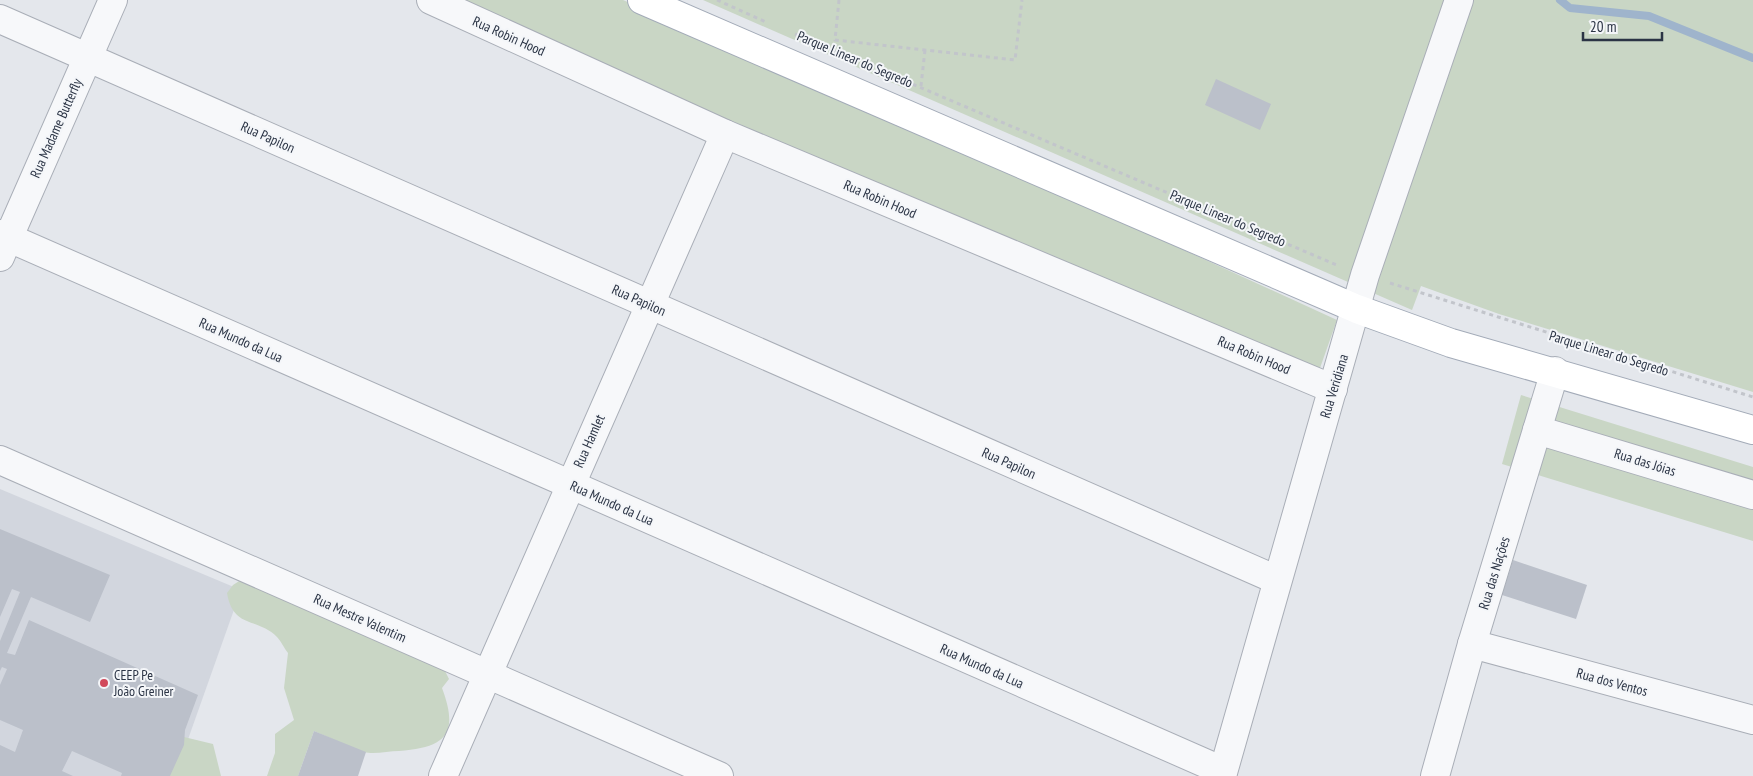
<svg xmlns="http://www.w3.org/2000/svg" width="1753" height="776" viewBox="0 0 1753 776" font-family="'PT Sans Narrow',sans-serif">
  <style>
    .built { fill: #d2d6de }
    .green { fill: #c9d6c5 }
    .lines { fill: none; stroke-linecap: round; stroke-linejoin: round }
    .stream { stroke: #9fb4cc; stroke-width: 8 }
    .building { fill: #bbc0ca }
    .minor-casing { stroke: #a9aeb7; stroke-width: 30 }
    .major-casing { stroke: #a3abb8; stroke-width: 30 }
    .path { stroke: #c2c5cb; stroke-width: 3; stroke-dasharray: 4 4; stroke-linecap: butt }
    .minor { stroke: #f7f8fa; stroke-width: 28 }
    .major { stroke: #fff; stroke-width: 28 }
    .poi-dot { fill: #d1495b; stroke: #f4f6f9; stroke-width: 2 }
    .labels { text-anchor: middle; stroke-width: 4; stroke-linejoin: round; paint-order: stroke }
    .street-label { font-size: 14px; fill: #2b3445; stroke: #f4f6f9 }
    .poi-label { font-size: 14px; fill: #2b3445; stroke: #f4f6f9; text-anchor: start }
  </style>
  <rect width="100%" height="100%" fill="#e4e7ec"/>
  <path class="built" d="M0 489 241 590 175 776H0Z"/>
  <g class="green">
    <path d="M454 0H623L917 128 1337 320 1320 368 725 124Z"/>
    <path d="M703 0H1753V392L1499 314 1421 286 1412 310Z"/>
    <path d="M1521 395 1753 467V541L1502 464Z"/>
    <path d="M250 574 444 669 449 679 442 688C460 736 444 747 399 751 388 751 374 755 364 752 347 746 331 738 314 731L298 776H267L275 753V734L294 720 284 688 288 653C284 648 281 641 277 637 257 617 233 629 227 593L233 585Z"/>
    <path d="M184 737 213 744 221 776H166Z"/>
  </g>
  <g class="lines">
    <path class="stream" d="M1560 0 1570 8 1649 16 1753 58"/>
  </g>
  <g class="building">
    <path d="M1216 79 1271 104 1260 130 1205 105Z"/>
    <path d="M0 529 110 575 90 622 31 597 7 653 15 655 29 620 198 695 185 730 184 745 170 776H121L122 773 72 751 62 771 73 776H0V745L15 752 23 730 0 720V685L7 669 2 667 0 671V641L20 592 12 589 0 617Z"/>
    <path d="M1513 560 1587 585 1576 619 1502 595Z"/>
    <path d="M314 731 366 752 358 776H298Z"/>
  </g>
  <g class="lines">
    <defs>
      <g id="minor">
        <path d="M431 0 725 134 1333 389"/>
        <path d="M0 19 1277 580"/>
        <path d="M0 234 1223 771"/>
        <path d="M0 257 113 0"/>
        <path d="M1537 430 1753 495"/>
        <path d="M0 460 719 776"/>
        <path d="M1472 644 1753 720"/>
        <path d="M443 776 725 134"/>
        <path d="M1222 776 1365 275 1459 0"/>
        <path d="M1435 776 1472 644 1555 371"/>
      </g>
      <path id="major" d="M642 0 1357 309 1451 343 1753 430"/>
    </defs>
    <use href="#minor" class="minor-casing"/>
    <use href="#major" class="major-casing"/>
    <g class="path">
      <path d="M717 0 766 22"/>
      <path d="M839 0 835 40 1015 60 1022 0"/>
      <path d="M795 34 1339 266"/>
      <path d="M921 86 925 50"/>
      <path d="M1390 283 1753 397"/>
    </g>
    <use href="#minor" class="minor"/>
    <use href="#major" class="major"/>
  </g>
  <circle class="poi-dot" cx="104" cy="683" r="5"/>
  <g class="labels">
    <g class="street-label">
      <text transform="translate(509 36) rotate(24)" y="5">Rua Robin Hood</text>
      <text transform="translate(855 59) rotate(23)" y="5">Parque Linear do Segredo</text>
      <text transform="translate(56 128) rotate(-66)" y="5">Rua Madame Butterfly</text>
      <text transform="translate(268 137) rotate(24)" y="5">Rua Papilon</text>
      <text transform="translate(880 199) rotate(23)" y="5">Rua Robin Hood</text>
      <text transform="translate(1228 218) rotate(23)" y="5">Parque Linear do Segredo</text>
      <text transform="translate(639 300) rotate(24)" y="5">Rua Papilon</text>
      <text transform="translate(241 340) rotate(24)" y="5">Rua Mundo da Lua</text>
      <text transform="translate(1609 353) rotate(17)" y="5">Parque Linear do Segredo</text>
      <text transform="translate(1254 355) rotate(23)" y="5">Rua Robin Hood</text>
      <text transform="translate(1334 386) rotate(-73)" y="5">Rua Veridiana</text>
      <text transform="translate(589 441) rotate(-66)" y="5">Rua Hamlet</text>
      <text transform="translate(1645 462) rotate(17)" y="5">Rua das Jóias</text>
      <text transform="translate(1009 463) rotate(24)" y="5">Rua Papilon</text>
      <text transform="translate(612 503) rotate(24)" y="5">Rua Mundo da Lua</text>
      <text transform="translate(1494 573) rotate(-73)" y="5">Rua das Nações</text>
      <text transform="translate(360 618) rotate(24)" y="5">Rua Mestre Valentim</text>
      <text transform="translate(982 666) rotate(24)" y="5">Rua Mundo da Lua</text>
      <text transform="translate(1612 682) rotate(15)" y="5">Rua dos Ventos</text>
    </g>
    <g class="poi-label">
      <text x="114" y="680">CEEP Pe<tspan x="114" dy="16">João Greiner</tspan></text>
    </g>
  </g>
  <path d="M1583 32v8h79v-8" fill="none" stroke="#2b3445" stroke-width="2.5"/>
  <text x="1590" y="32" font-size="15" fill="#2b3445" stroke="#f4f6f9" stroke-width="4" paint-order="stroke">20 m</text>
</svg>
